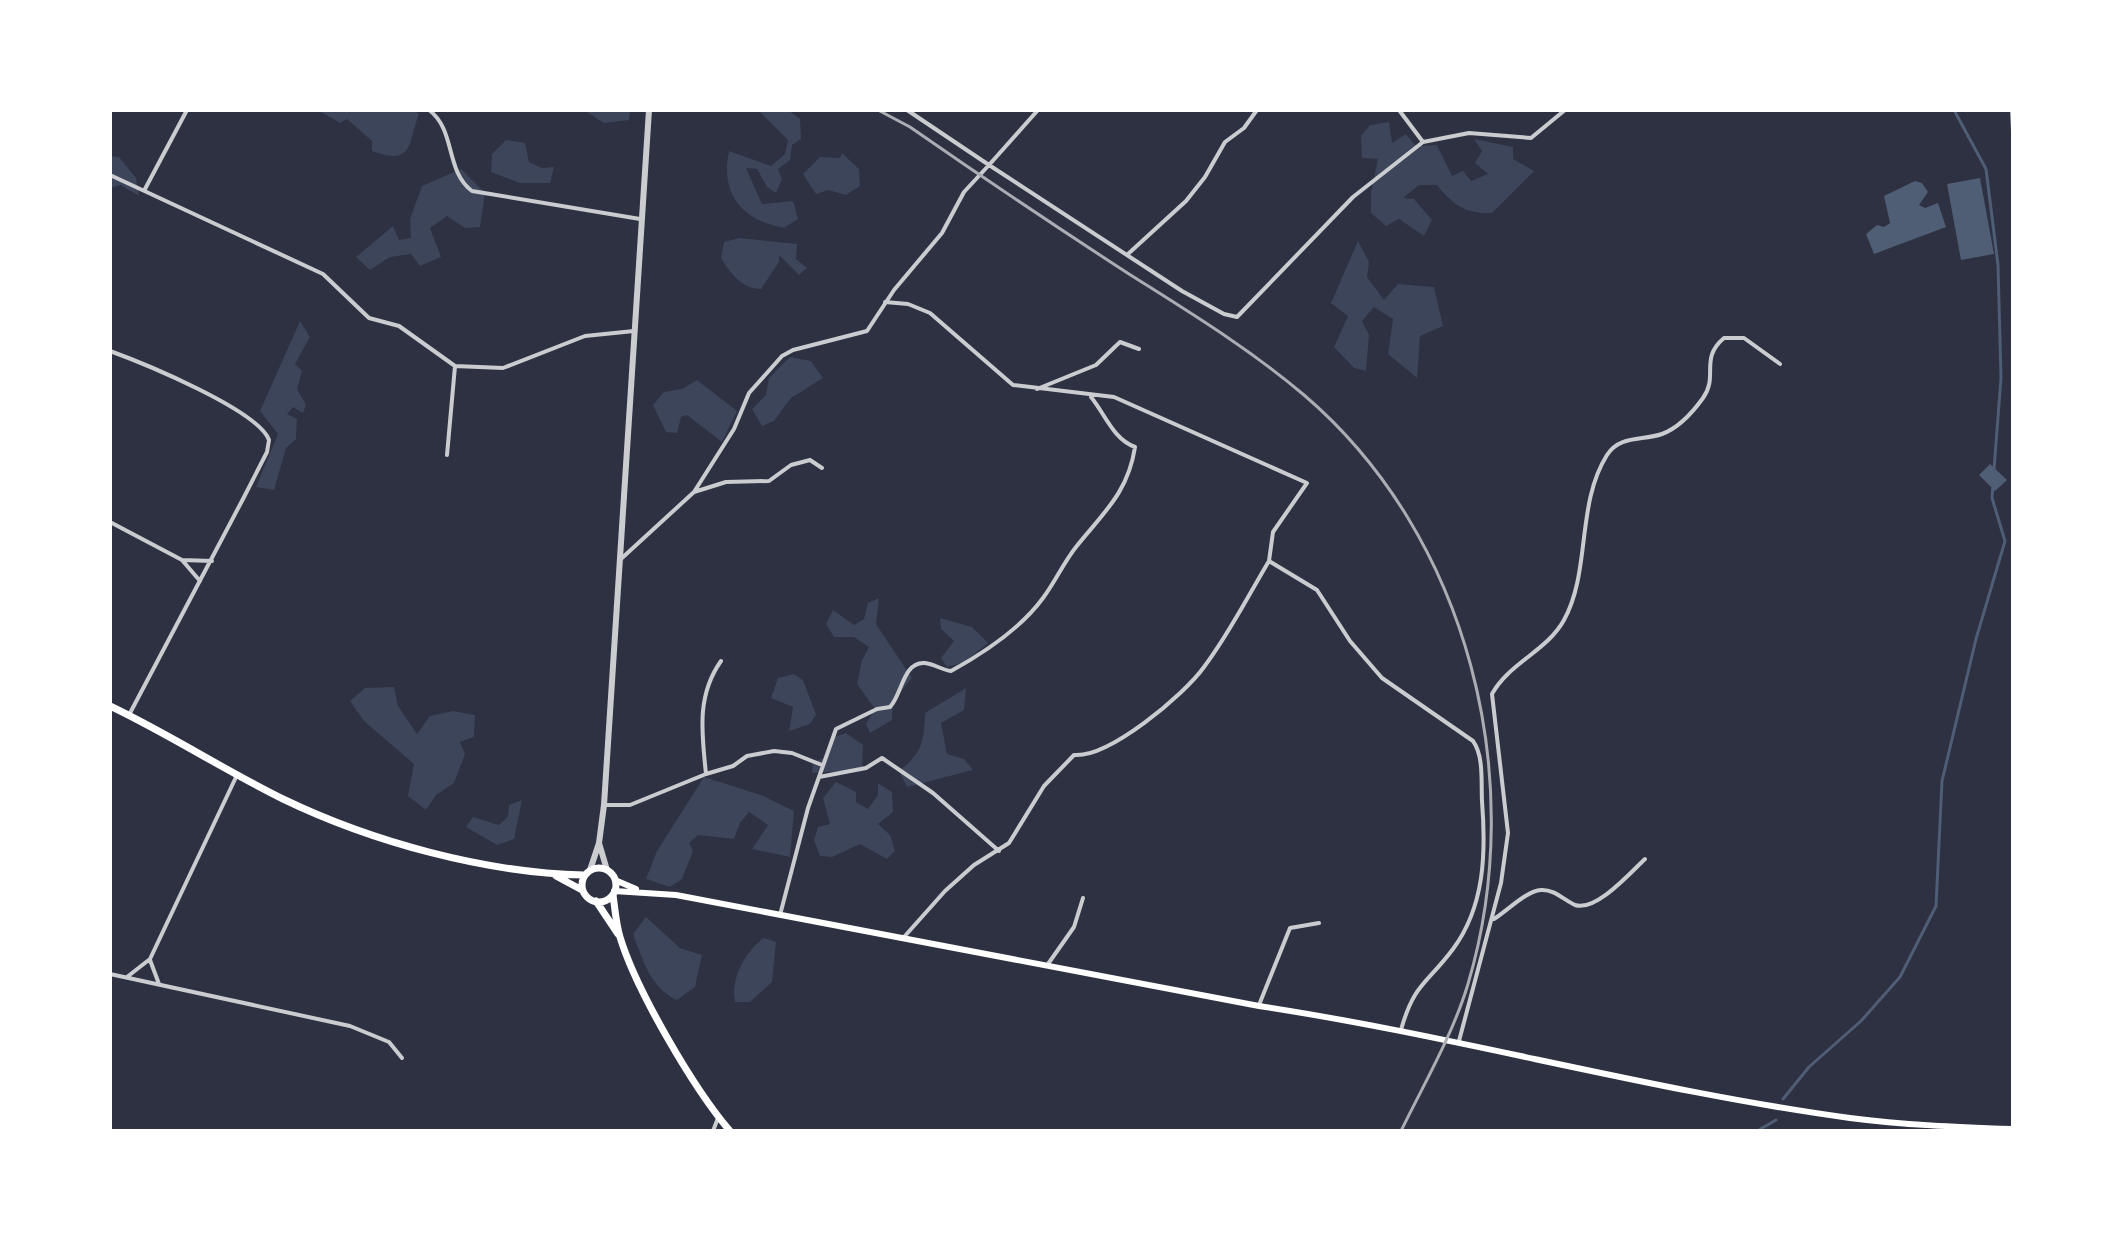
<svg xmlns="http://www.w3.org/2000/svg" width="2123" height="1241" font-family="Lato,sans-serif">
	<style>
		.green { fill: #3c4559 }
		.water { fill: #4f5d75 }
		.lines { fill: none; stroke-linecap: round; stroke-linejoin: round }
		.stream { stroke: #4f5d75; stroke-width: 3 }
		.minor { stroke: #caccd0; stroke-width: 4 }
		.tertiary { stroke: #caccd0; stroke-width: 6 }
		.secondary { stroke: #fff; stroke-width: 6 }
		.primary { stroke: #fff; stroke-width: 7 }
		.rail { stroke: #abadb3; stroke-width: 3 }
	</style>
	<rect width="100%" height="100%" fill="#2d3142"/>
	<!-- green -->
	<path class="green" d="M 318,110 L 413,110 L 419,114 C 408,141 415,167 372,151 L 372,141 L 347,119 L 340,123 Z
		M 584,110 L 630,110 L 629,120 L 604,123 Z
		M 758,110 L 788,110 L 800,119 L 801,139 L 792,145 L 790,160 L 778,169 L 782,179 L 776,193 L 767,187 L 757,169 L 746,168 L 762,204 L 793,201 L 798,219 L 784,228 C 741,220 720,193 729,151 L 771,166 L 785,154 L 788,140 Z
		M 1389,122 L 1392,143 L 1406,134 L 1416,146 L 1437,145 L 1452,176 L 1463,171 L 1471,181 L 1488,174 L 1475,163 L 1482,151 L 1474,139 L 1513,147 L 1513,159 L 1534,171 L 1492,213 C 1466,214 1453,205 1437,185 L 1419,185 L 1403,198 L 1414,199 L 1432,220 L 1424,236 L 1399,219 L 1386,226 L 1371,213 L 1371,193 L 1378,159 L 1362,158 L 1361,136 L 1370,125 Z
		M 506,140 L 525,143 L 529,162 L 542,168 L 554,167 L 550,183 L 520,183 L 491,172 L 492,154 Z
		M 842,153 L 859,169 L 860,186 L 846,195 L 828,190 L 816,194 L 803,174 L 820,157 L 840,158 Z
		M 110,156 L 119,157 L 136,178 L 139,196 L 121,185 L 110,188 Z
		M 461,169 L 485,193 L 480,227 L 465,228 L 447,216 L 430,228 L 441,257 L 420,266 L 411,254 L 390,257 L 370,270 L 356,257 L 393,226 L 399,240 L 411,238 L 410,219 L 422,186 Z
		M 739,238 L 797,244 L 796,259 L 807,268 L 799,275 L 779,255 L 779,262 L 761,289 C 742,289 730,273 721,258 L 724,242 Z
		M 1358,241 L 1369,262 L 1367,277 L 1384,300 L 1398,284 L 1434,287 L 1443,326 L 1420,336 L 1417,378 L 1388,354 L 1393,319 L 1374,307 L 1362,321 L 1369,335 L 1366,371 L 1354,368 L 1334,347 L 1348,316 L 1331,303 Z
		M 300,321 L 310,337 L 295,364 L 302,371 L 297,389 L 306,405 L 303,413 L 293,407 L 287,414 L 297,419 L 296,439 L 286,448 L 274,490 L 256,487 L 278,434 L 260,411 Z
		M 790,357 L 811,361 L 823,378 L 791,398 L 774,421 L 762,426 L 752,409 L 766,395 L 769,378 Z
		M 697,380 L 737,411 L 722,442 L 687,415 L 681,417 L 677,433 L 666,432 L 653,405 L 664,392 L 682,389 Z
		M 879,598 L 876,624 L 912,678 L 893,701 L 892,720 L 870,733 L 866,724 L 875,709 L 857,684 L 862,660 L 869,647 L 854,637 L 834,637 L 826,624 L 833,610 L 854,625 L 864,619 L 868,603 Z
		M 940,618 L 972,627 L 988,643 L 963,663 L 947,667 L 941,658 L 954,641 L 941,629 Z
		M 794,674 L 803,680 L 816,715 L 810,724 L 789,731 L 793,707 L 771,698 L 778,678 Z
		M 394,687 L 398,706 L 417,734 L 430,716 L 453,711 L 475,715 L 474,737 L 460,742 L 465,754 L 454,783 L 436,795 L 426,810 L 408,796 L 414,764 L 364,721 L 350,701 L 365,688 Z
		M 966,688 L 964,710 L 941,723 L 947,754 L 964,759 L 973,770 L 907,787 L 899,771 C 922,753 924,742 925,713 Z
		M 846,733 L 863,745 L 862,770 L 812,773 L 813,762 L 828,757 L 835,737 Z
		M 704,777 L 761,795 L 794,811 L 790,857 L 752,849 L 768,825 L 749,812 L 740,823 L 734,839 L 698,835 L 689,843 L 693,851 L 682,879 L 670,887 L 646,879 L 657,851 Z
		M 836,782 L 856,792 L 856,802 L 868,809 L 878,795 L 878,783 L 892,792 L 893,812 L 878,824 L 890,835 L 895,851 L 887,859 L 860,844 L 832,857 L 820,856 L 814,840 L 818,827 L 830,824 L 823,798 Z
		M 522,800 L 514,839 L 497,845 L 466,827 L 473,817 L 499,825 L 508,816 L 509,805 Z
		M 646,917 L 680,948 L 702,955 L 695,987 L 677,1000 C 650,988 643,960 633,934 Z
		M 764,938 L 776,942 L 772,982 L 750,1002 L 735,1002 C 730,979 746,950 764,938 Z"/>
	<!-- water -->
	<path class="water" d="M 1980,178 L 1994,254 L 1961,260 L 1947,184 Z
		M 1915,181 L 1922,183 L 1928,192 L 1919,205 L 1925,208 L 1938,203 L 1946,227 L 1874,254 L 1866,234 L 1877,225 L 1884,227 L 1890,223 L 1884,196 Z
		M 1990,464 L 2007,480 L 1995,491 L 1979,475 Z"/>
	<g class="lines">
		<!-- stream -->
		<path class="stream" d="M 1954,110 L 1986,169 L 1998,265 L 2001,378 L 1994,469
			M 1783,1099 L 1809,1067 L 1861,1021 L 1900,977 L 1936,906 L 1942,781 L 1976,639 L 2005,541 L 1992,498 L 1993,485
			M 1757,1131 L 1776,1120"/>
		<!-- minor -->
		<path class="minor" d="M 429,110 C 456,130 445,171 472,191 L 640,219
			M 907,110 L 989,165 L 1038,110
			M 2012,110 L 2013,131
			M 1423,142 L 1469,133 L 1531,138 L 1565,110
			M 110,175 L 323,274 L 369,318 L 399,326 L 455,366 L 503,368 L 585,336 L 634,331
			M 145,189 L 187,110
			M 1128,254 L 1186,201 L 1205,177 L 1225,142 L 1244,128 L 1257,110
			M 885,302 L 908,304 L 930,313 L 1013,385 L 1114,397 L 1307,483 L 1273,532 L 1269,561 L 1317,590 L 1350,641 L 1382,678 L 1473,741 C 1484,756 1481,783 1482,801 C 1486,852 1485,906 1453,949 C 1427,984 1414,983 1401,1030
			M 110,351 C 143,363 258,410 269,440 L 267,452 L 243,499 L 129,715
			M 1037,389 L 1096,365 L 1120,342 L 1139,349
			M 447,455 L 455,366
			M 694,492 L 734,429 L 749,393 L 782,356 L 793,350 L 867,331 L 894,290 L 942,233 L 964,192 L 989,165 L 1182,291 L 1224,314 L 1237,317 L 1353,197 L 1423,142 L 1399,110
			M 110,522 L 182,560 L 200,581
			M 622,558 L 694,492 L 726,482 L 769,481 L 791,465 L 810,460 L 822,468
			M 182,560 L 212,561
			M 706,774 L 733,766 L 747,756 L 774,751 L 792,753 L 822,765
			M 819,777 L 866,768 L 882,758 L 933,793 L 999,851
			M 604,805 L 630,805 L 706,774 C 702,734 696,696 721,661
			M 780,915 L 808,808 L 836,729 L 877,709 L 890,707 C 902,695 903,661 925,663 C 934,664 942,670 951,671 C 982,654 1021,628 1043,598 C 1055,582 1064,562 1076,547 C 1103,513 1128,493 1135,447 C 1113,439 1105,414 1091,397
			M 1494,919 C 1507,911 1526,891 1541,890 C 1554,889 1564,900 1575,905 C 1596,912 1631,872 1645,859
			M 904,937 L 945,891 L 974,865 L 1009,843 L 1044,786 L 1074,755 C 1109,758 1184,695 1204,667 C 1229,634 1248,596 1269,561
			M 150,960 L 159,984
			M 1048,964 L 1074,927 L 1083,898
			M 110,974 L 350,1026 L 389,1042 L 402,1058
			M 127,977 L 150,959 L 237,775
			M 1259,1005 L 1290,928 L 1319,923
			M 1459,1041 L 1501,883 L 1508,833 L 1492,694 C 1509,663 1547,651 1564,620 C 1591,571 1576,504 1607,455 C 1620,435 1642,441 1662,434 C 1678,428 1693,412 1703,398 C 1719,376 1699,359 1724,338 L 1744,338 L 1780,364
			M 713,1131 L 718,1118"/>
		<!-- tertiary -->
		<path class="tertiary" d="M 599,843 L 607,870
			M 590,870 L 599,843 L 604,805 L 649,110"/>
		<!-- secondary -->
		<path class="secondary" d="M 615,880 L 636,889
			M 614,891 L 676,895 L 1259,1006 C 1457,1036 1651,1091 1850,1118 C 1904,1125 1958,1127 2013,1129"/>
		<!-- primary -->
		<path class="primary" d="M 110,706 C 169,734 224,770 283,799 C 372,842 486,873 584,875
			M582 885a17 17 0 1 1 34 0a17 17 0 1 1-34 0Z
			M 556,876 L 582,890
			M 613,895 C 615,909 616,924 620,937 C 636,990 694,1089 730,1131
			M 596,901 L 618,934"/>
		<!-- rail -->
		<path class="rail" d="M 878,110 L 910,127 C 982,177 1055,226 1129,274 C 1189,312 1250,349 1304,395 C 1469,536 1529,779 1468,984 C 1453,1034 1424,1084 1401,1131"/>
	</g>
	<!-- border -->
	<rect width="2123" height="1241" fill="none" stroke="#ffffff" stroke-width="224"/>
</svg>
